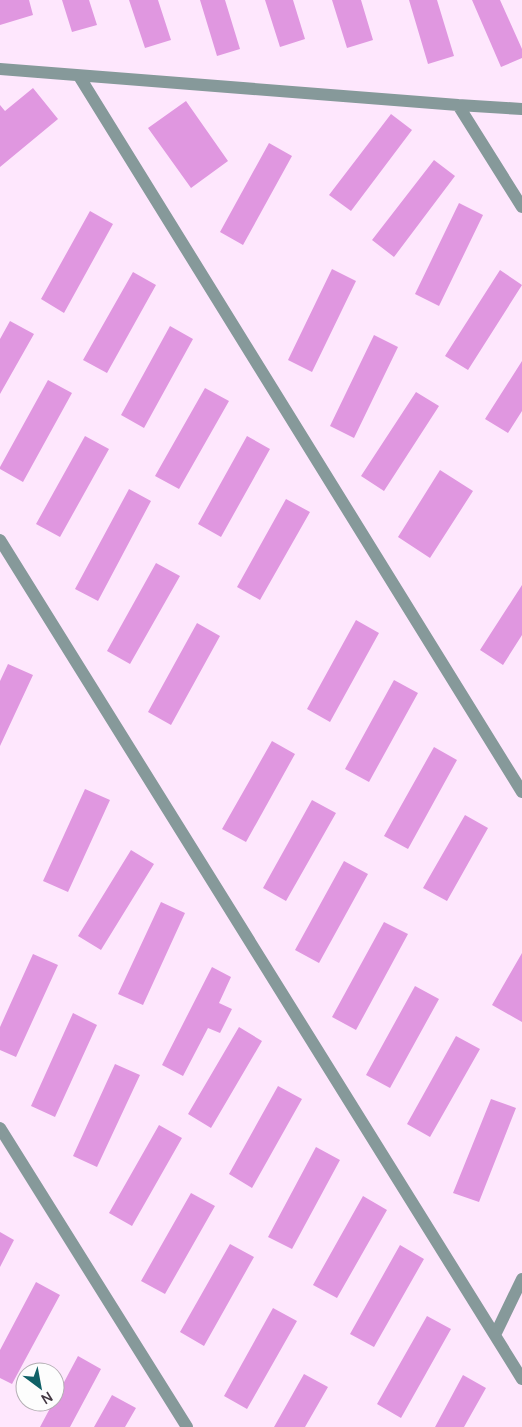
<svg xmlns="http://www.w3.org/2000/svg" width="522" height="1427" font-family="Manrope,sans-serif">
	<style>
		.building { fill: #e097e0 }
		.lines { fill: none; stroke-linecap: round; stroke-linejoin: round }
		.minor { stroke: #86999a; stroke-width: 12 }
	</style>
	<rect width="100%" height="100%" fill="#fee7fd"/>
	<!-- building -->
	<path class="building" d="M 0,0 L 29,0 L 33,15 L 0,25 Z
		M 62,0 L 89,0 L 97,25 L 72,32 Z
		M 129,0 L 158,0 L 171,40 L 145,48 Z
		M 200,0 L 225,0 L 240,49 L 217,56 Z
		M 265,0 L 293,0 L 305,39 L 280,47 Z
		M 332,0 L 361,0 L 373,40 L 347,48 Z
		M 409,0 L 437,0 L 454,56 L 428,64 Z
		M 472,0 L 500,0 L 522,49 L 522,58 L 501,67 Z
		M 33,88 L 58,119 L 0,167 L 0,105 L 5,111 Z
		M 186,101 L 228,161 L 191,188 L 148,128 Z
		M 391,114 L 412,130 L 351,211 L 329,195 Z
		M 269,143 L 292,156 L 243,245 L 220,232 Z
		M 434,160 L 455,176 L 394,257 L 372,240 Z
		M 459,203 L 483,215 L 439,306 L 415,294 Z
		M 90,211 L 113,224 L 64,313 L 41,299 Z
		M 332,269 L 356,281 L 312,372 L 288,360 Z
		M 500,270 L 522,285 L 468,370 L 445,356 Z
		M 133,272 L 156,285 L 107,373 L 83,360 Z
		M 10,321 L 34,334 L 0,394 L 0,339 Z
		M 170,326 L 193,339 L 144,428 L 121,415 Z
		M 374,335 L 398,347 L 354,438 L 330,426 Z
		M 522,361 L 522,411 L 508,433 L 485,419 Z
		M 48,380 L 72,393 L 23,482 L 0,469 L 0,467 Z
		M 205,388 L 229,401 L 179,489 L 155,476 Z
		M 416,392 L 439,406 L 384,491 L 361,476 Z
		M 85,436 L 109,449 L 60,537 L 36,524 Z
		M 247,436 L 270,449 L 221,537 L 198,524 Z
		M 440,470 L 473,491 L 430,558 L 398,537 Z
		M 129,489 L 151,501 L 98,601 L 75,589 Z
		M 286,499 L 310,512 L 260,600 L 237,587 Z
		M 156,563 L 180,576 L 130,664 L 107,651 Z
		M 522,585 L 522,635 L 503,665 L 480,650 Z
		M 356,620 L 379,633 L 330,722 L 307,709 Z
		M 197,623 L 220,636 L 171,725 L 148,712 Z
		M 8,664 L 33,675 L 0,746 L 0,681 Z
		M 394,680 L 418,693 L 369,782 L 345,769 Z
		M 272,741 L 295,754 L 246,842 L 222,829 Z
		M 434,747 L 457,760 L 408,849 L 384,836 Z
		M 85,789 L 110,800 L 68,892 L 43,881 Z
		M 312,800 L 336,813 L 286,901 L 263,888 Z
		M 465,815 L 488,828 L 447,901 L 423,888 Z
		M 131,850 L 154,864 L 101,950 L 78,936 Z
		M 344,861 L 368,874 L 319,963 L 295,950 Z
		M 161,902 L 185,913 L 143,1005 L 118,994 Z
		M 384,922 L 408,934 L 356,1030 L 332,1017 Z
		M 522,953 L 522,1022 L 492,1005 Z
		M 33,954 L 58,965 L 16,1057 L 0,1050 L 0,1027 Z
		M 212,967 L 231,977 L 219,1003 L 232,1009 L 220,1033 L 208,1028 L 183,1076 L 162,1065 Z
		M 415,986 L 439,999 L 390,1088 L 366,1075 Z
		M 73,1013 L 97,1025 L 55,1117 L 31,1106 Z
		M 239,1027 L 262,1041 L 211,1128 L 188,1114 Z
		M 456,1036 L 480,1049 L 430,1137 L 407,1124 Z
		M 115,1064 L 140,1075 L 97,1167 L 73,1156 Z
		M 278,1086 L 302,1099 L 252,1188 L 229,1174 Z
		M 491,1099 L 516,1108 L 479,1202 L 453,1193 Z
		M 159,1125 L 182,1138 L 132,1226 L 109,1213 Z
		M 316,1147 L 340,1160 L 292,1249 L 268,1237 Z
		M 191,1193 L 215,1206 L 165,1294 L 141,1281 Z
		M 363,1196 L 387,1210 L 337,1298 L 313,1285 Z
		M 0,1232 L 14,1240 L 0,1267 Z
		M 230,1244 L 254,1257 L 204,1346 L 180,1332 Z
		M 400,1245 L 424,1259 L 374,1347 L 350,1334 Z
		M 36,1282 L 60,1295 L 12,1384 L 0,1378 L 0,1350 Z
		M 273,1308 L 297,1321 L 247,1409 L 224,1396 Z
		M 427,1316 L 451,1329 L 401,1418 L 377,1404 Z
		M 78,1356 L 101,1369 L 70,1427 L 40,1427 Z
		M 304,1374 L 328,1387 L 305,1427 L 274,1427 Z
		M 463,1375 L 486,1388 L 464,1427 L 435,1427 Z
		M 112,1395 L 136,1408 L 125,1427 L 94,1427 Z"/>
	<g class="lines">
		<!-- minor -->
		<path class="minor" d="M 0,69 L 458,105 L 522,207
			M 79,76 L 522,792
			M 458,105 L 522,109
			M 0,540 L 522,1379
			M 0,1128 L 187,1427
			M 495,1335 L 522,1279"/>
	</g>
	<!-- north arrow -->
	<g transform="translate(40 1387) rotate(148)"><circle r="24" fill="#fdfdfd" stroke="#b3aeb3"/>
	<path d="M0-4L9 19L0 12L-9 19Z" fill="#106167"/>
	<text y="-8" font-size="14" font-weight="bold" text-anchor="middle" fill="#433843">N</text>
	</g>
</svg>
